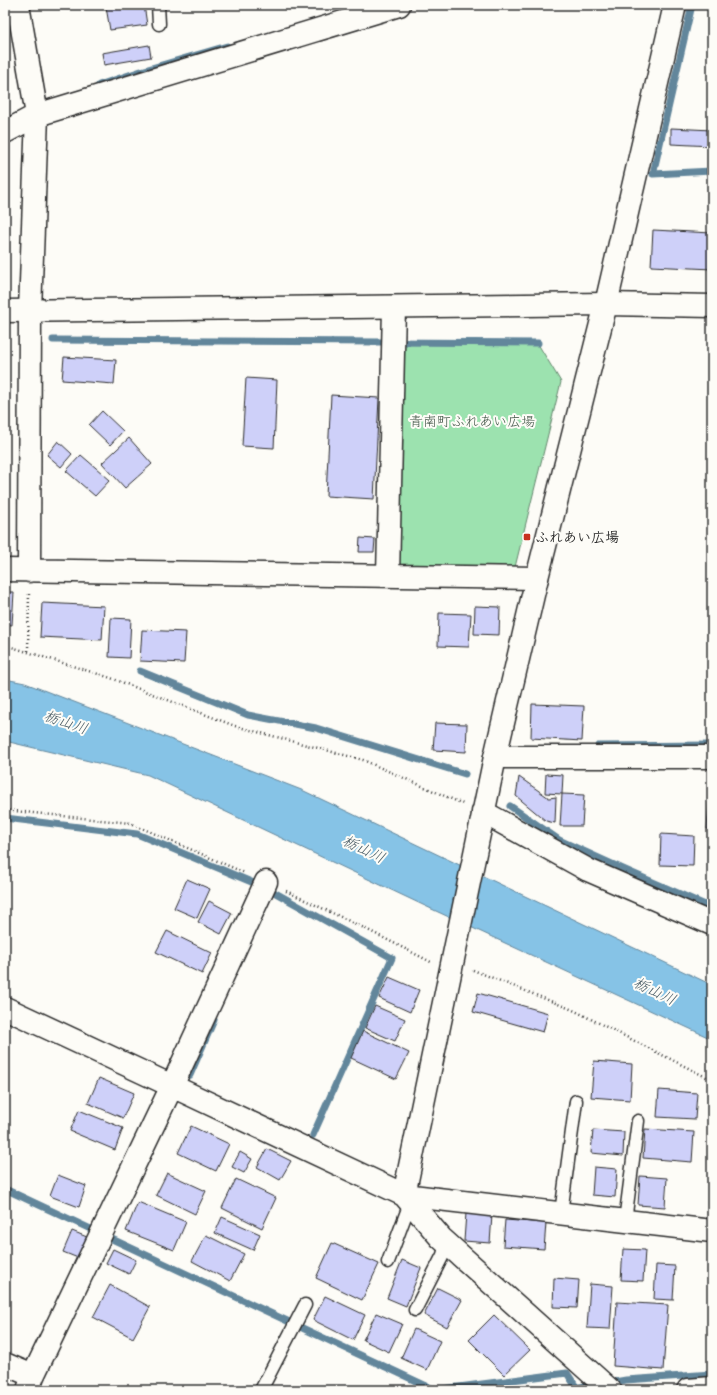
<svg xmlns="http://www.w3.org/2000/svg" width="717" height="1395" font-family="Itim,'Klee One',sans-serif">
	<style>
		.green { fill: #9ce2af; stroke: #64866d }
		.water { fill: #86c3e6; stroke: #62869b }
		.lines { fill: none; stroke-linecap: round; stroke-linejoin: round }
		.stream { stroke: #62869b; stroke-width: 7 }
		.building { fill: #ced0f9; stroke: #2b2b2b }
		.lane-casing { stroke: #2b2b2b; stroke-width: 15 }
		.street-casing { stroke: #2b2b2b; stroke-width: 25 }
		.secondary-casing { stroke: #2b2b2b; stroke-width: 25 }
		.path { stroke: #2b2b2b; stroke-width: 2.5; stroke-dasharray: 1 3; stroke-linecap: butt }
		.lane { stroke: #fdfcf7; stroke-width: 12 }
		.street { stroke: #fdfcf7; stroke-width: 22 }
		.secondary { stroke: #fdfcf7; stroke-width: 22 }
		.poi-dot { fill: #c8321e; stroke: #fdfcf7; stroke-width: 1.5 }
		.labels { text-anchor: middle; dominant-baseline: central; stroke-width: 4; stroke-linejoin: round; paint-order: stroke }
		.park-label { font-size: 14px; fill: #47594c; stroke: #fdfcf7 }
		.poi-label { font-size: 14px; font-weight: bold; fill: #2b2b2b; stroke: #fdfcf7; text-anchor: start }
		.water-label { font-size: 15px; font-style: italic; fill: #465963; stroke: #fdfcf7 }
	</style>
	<rect width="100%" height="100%" fill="#fdfcf7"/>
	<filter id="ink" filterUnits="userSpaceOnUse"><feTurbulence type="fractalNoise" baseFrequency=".025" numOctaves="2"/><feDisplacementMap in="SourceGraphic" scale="8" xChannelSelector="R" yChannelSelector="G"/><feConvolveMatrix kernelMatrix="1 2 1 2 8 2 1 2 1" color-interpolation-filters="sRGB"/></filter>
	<g filter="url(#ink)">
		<!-- green -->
		<path class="green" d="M 398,342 L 538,344 L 561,382 L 515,567 L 391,566 Z"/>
		<!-- water -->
		<path class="water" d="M 5,679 L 25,683 L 304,791 L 712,985 L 712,1039 L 423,905 L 148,775 L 5,741 Z"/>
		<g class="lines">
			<!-- stream -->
			<path class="stream" d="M 692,5 L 653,174 L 712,171
				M 99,85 L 141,71 L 227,46
				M 53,340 L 538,343
				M 140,671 L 248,715 L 316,728 L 465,774
				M 598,746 L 712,745
				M 510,806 L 559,840 L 623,869 L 712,908
				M 5,818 L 137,834 L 261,886
				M 272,891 L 392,958 L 313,1135
				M 190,1075 L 214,1020
				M 5,1189 L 435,1390 L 567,1373 L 578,1390
				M 609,1383 L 626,1380 L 712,1374
				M 563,1390 L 598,1384"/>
		</g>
		<!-- building -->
		<path class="building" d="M 118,5 L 144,5 L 147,25 L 110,30 L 106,7 Z
			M 149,45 L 151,57 L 104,65 L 102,53 Z
			M 671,128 L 712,130 L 712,146 L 671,144 Z
			M 653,230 L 712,233 L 712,269 L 651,266 Z
			M 64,357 L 116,360 L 114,384 L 62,380 Z
			M 246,378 L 277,380 L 274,448 L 242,446 Z
			M 331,395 L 379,398 L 374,499 L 326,496 Z
			M 102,411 L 123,431 L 110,445 L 89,425 Z
			M 129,438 L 152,464 L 125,488 L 102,463 Z
			M 58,441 L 72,454 L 61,467 L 47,455 Z
			M 81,455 L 110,480 L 95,496 L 66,471 Z
			M 360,538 L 375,539 L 374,552 L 359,552 Z
			M 5,592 L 14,592 L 12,625 L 5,624 Z
			M 42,603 L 104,606 L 102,640 L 40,637 Z
			M 475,606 L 500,607 L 499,635 L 474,634 Z
			M 439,613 L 471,614 L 469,647 L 438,646 Z
			M 111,618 L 131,619 L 129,658 L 109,657 Z
			M 142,630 L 186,632 L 184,663 L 140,661 Z
			M 532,704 L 584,706 L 582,741 L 531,738 Z
			M 435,723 L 467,724 L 466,752 L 433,750 Z
			M 546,774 L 563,775 L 562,794 L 545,793 Z
			M 519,777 L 549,798 L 556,797 L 555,823 L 546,821 L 516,796 Z
			M 562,794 L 584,795 L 582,826 L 560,826 Z
			M 709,802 L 712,802 L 712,829 L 707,829 Z
			M 661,834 L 694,836 L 693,866 L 660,865 Z
			M 187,879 L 210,889 L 197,918 L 174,908 Z
			M 209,901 L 232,913 L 221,934 L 198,922 Z
			M 167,931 L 212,953 L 202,974 L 156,952 Z
			M 389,977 L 419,990 L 410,1012 L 379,998 Z
			M 478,993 L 548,1013 L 543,1032 L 473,1012 Z
			M 375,1006 L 405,1019 L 395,1041 L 365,1028 Z
			M 363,1031 L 409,1053 L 396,1079 L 351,1058 Z
			M 594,1061 L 632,1064 L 630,1100 L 591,1097 Z
			M 99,1078 L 134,1093 L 123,1118 L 88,1103 Z
			M 659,1090 L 697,1093 L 695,1119 L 657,1117 Z
			M 79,1110 L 123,1128 L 115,1150 L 70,1131 Z
			M 191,1126 L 229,1144 L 216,1171 L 178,1153 Z
			M 645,1129 L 694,1132 L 692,1162 L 643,1158 Z
			M 593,1130 L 624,1132 L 623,1156 L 591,1153 Z
			M 267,1149 L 291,1161 L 280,1180 L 257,1167 Z
			M 240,1152 L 252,1159 L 244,1173 L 232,1167 Z
			M 594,1167 L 617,1169 L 615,1197 L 592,1195 Z
			M 167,1173 L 206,1191 L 195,1214 L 156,1195 Z
			M 58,1175 L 86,1186 L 79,1207 L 50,1196 Z
			M 640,1176 L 667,1178 L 665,1207 L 638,1205 Z
			M 236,1179 L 276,1198 L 262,1228 L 222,1208 Z
			M 138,1202 L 186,1222 L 174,1250 L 126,1231 Z
			M 466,1213 L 492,1215 L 490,1243 L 464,1241 Z
			M 222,1217 L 260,1234 L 253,1250 L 215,1233 Z
			M 505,1220 L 546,1223 L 544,1249 L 503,1246 Z
			M 72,1231 L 87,1237 L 78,1258 L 63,1252 Z
			M 206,1235 L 244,1254 L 230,1281 L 192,1261 Z
			M 332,1243 L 379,1264 L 362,1300 L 316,1278 Z
			M 113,1249 L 136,1260 L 129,1274 L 106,1263 Z
			M 623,1249 L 645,1250 L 643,1281 L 621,1280 Z
			M 402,1260 L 421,1268 L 406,1306 L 387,1298 Z
			M 656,1265 L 675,1266 L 673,1300 L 654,1299 Z
			M 554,1278 L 579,1280 L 577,1308 L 553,1307 Z
			M 590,1284 L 613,1286 L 610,1329 L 587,1328 Z
			M 110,1285 L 150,1307 L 133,1338 L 93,1317 Z
			M 438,1288 L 462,1300 L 447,1327 L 424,1315 Z
			M 325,1296 L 365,1315 L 353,1340 L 313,1320 Z
			M 617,1302 L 668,1305 L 663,1370 L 613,1366 Z
			M 376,1313 L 402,1324 L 389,1352 L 363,1340 Z
			M 494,1315 L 530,1350 L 504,1375 L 469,1340 Z
			M 414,1329 L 440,1341 L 427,1370 L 401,1358 Z"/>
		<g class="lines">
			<defs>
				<path id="lane" d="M 158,5 L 159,24
					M 561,1213 L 576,1101
					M 625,1221 L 638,1121
					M 388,1262 L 410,1203
					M 415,1310 L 443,1255 L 446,1243
					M 261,1390 L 305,1305"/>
				<path id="street" d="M 18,5 L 37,115 L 30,311 L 29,571
					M 5,132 L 37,115 L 399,5
					M 606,304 L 675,5
					M 5,570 L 537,578
					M 388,576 L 394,307
					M 495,757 L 712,757
					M 483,812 L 588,870 L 712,924
					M 5,1008 L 172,1086
					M 404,1195 L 712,1231
					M 5,1364 L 33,1376
					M 28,1390 L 33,1376 L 172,1086 L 266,882
					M 688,1390 L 712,1388"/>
				<path id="secondary" d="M 5,311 L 606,304 L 712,306
					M 172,1086 L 404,1195 L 441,1238 L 610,1390
					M 404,1195 L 495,757 L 537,578 L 606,304"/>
			</defs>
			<!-- lane casing -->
			<use href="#lane" class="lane-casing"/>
			<!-- street casing -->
			<use href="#street" class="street-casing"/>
			<!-- secondary casing -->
			<use href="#secondary" class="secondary-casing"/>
			<!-- path -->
			<path class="path" d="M 5,645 L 111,678 L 235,726 L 363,760 L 463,804
				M 28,651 L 29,592
				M 5,810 L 130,823 L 245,873
				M 286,891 L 364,928 L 431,962
				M 473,970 L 573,1010 L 712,1080"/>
			<!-- lane -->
			<use href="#lane" class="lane"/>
			<!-- street -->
			<use href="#street" class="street"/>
			<!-- secondary -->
			<use href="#secondary" class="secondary"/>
		</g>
	</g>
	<!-- markers -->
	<rect class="poi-dot" x="523" y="533" width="8" height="8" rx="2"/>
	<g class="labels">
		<!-- park labels -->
		<g class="park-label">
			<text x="472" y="421">青南町ふれあい広場</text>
		</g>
		<!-- poi labels -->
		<g class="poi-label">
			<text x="535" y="537">ふれあい広場</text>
		</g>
		<!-- water labels -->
		<g class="water-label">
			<text transform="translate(66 722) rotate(19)">栃山川</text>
			<text transform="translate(364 849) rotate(26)">栃山川</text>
			<text transform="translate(655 991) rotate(26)">栃山川</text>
		</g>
	</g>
	<!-- margin -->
	<rect width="717" height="1395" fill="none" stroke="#fdfcf7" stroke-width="20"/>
	<rect x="10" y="10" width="697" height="1375" fill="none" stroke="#2b2b2b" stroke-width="1.5" filter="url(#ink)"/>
</svg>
